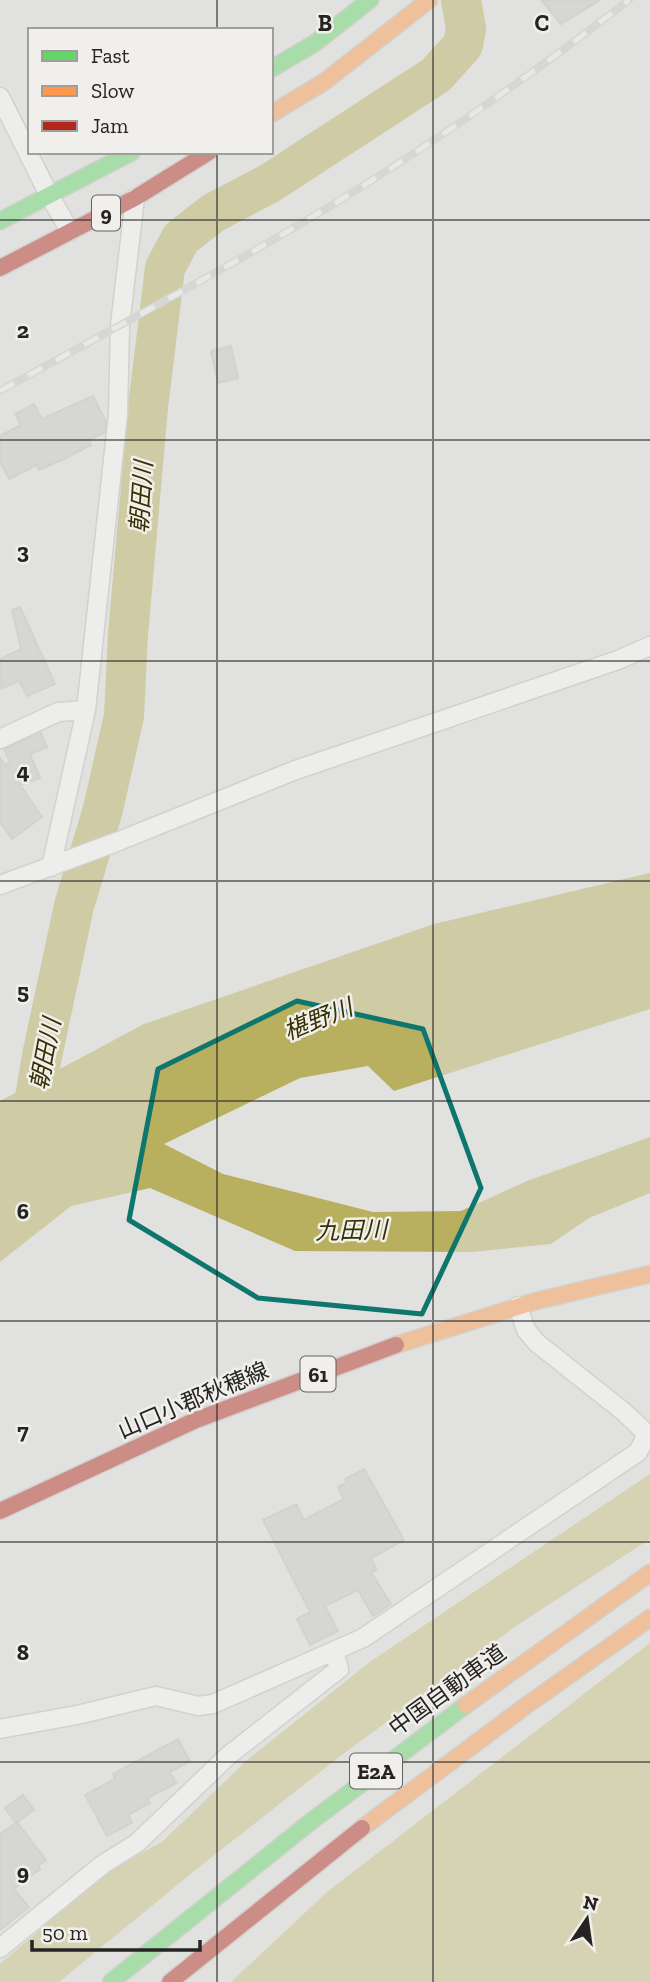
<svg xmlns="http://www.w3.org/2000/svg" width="650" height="1982" font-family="'Zilla Slab','Noto Sans JP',serif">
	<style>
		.forest { fill: #c8c184 }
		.water { fill: #b8af5f }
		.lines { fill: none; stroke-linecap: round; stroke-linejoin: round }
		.river { stroke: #b8af5f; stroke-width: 40 }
		.building { fill: #c7c7c5; stroke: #bebebc; stroke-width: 2 }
		.street-casing { stroke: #bdbdbb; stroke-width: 21 }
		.fast-casing { stroke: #bdbdbb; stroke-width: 19 }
		.slow-casing { stroke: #bdbdbb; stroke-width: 19 }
		.jam-casing { stroke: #bdbdbb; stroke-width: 19 }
		.street { stroke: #fafafa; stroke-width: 18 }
		.fast { stroke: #63d668; stroke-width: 16 }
		.slow { stroke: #ff974d; stroke-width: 16 }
		.jam { stroke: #b3261e; stroke-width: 16 }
		.rail-casing { stroke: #c8c8c8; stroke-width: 8 }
		.rail { stroke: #f0efeb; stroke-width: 5; stroke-dasharray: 16; stroke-linecap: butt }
		.marked { fill: none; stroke: #0f766e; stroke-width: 5; stroke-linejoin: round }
		.grid { fill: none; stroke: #252423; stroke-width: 2; stroke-opacity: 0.55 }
		.labels { text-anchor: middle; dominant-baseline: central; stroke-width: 5; stroke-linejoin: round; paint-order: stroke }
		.shield { fill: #f0efeb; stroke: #62615f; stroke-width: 2 }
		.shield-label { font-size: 21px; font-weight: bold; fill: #252423 }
		.street-label { font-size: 23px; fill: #252423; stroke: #f0efeb }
		.water-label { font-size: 24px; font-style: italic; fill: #363102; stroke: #f0efeb }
		.grid-label { font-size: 23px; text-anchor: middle; font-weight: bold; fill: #252423; stroke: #f0efeb; stroke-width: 5; stroke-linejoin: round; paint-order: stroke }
	</style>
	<rect width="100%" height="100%" fill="#e1e1df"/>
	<!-- forest -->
	<path class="forest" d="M 650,1474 L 650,1539 L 516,1626 L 338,1758 L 198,1868 L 59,1982 L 0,1982 L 0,1964 L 111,1869 L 162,1842 L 247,1760 L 371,1661 Z
		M 650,1643 L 650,1982 L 231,1982 L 327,1892 Z"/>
	<!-- water -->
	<path class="water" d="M 650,873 L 650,1009 L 394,1091 L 368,1066 L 300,1078 L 164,1144 L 223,1174 L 373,1212 L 461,1211 L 527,1181 L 650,1137 L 650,1193 L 589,1218 L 551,1244 L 472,1252 L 295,1251 L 150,1188 L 71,1206 L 0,1262 L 0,1101 L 144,1024 L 434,924 Z"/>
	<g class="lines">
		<!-- river -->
		<path class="river" d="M 29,1132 L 42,1056 L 74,906 L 103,809 L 124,716 L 128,635 L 148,407 L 165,268 L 181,238 L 213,213 L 270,183 L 436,75 L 463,45 L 466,29 L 461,0"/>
	</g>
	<!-- building -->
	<path class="building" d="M 541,0 L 600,0 L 561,24 Z
		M 231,346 L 238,378 L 218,383 L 211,351 Z
		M 93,396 L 106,422 L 105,432 L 89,440 L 91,445 L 64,459 L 39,470 L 37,465 L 9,479 L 0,462 L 0,436 L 21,425 L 15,414 L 34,404 L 42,419 Z
		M 20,607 L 55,684 L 27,696 L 19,681 L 0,689 L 0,659 L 21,649 L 12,610 Z
		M 41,733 L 47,747 L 30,754 L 40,778 L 20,785 L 42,817 L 12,839 L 0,822 L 0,758 L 5,765 L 10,762 L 4,749 Z
		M 364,1469 L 404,1540 L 371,1558 L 377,1570 L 371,1572 L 391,1604 L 373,1616 L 358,1590 L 325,1606 L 338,1631 L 310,1645 L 297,1619 L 310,1612 L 263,1520 L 296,1504 L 304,1520 L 344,1499 L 338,1487 L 347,1482 L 345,1479 Z
		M 178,1739 L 190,1761 L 170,1772 L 176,1783 L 148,1798 L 150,1803 L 128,1815 L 132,1823 L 107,1836 L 85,1795 L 115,1779 L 113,1774 Z
		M 23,1795 L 34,1810 L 16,1823 L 5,1808 Z
		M 17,1822 L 46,1860 L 38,1866 L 40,1869 L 14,1889 L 29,1907 L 0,1930 L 0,1834 Z"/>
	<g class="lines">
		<defs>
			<path id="street" d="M 0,97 L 49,195 L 70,231
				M 0,739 L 58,712 L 86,710
				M 51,867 L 86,710 L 118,414 L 120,325 L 135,198
				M 0,885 L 119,841 L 293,771 L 618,660 L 650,646
				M 0,1729 L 77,1715 L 156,1696 L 198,1706 L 213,1704 L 363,1638 L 638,1452 L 645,1438 L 645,1432 L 624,1412 L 537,1343 L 526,1330 L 518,1306
				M 0,1948 L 102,1865 L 137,1843 L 229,1755 L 339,1669 L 334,1651"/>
			<path id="fast" d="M 271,69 L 315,43 L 370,0
				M 0,221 L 132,152
				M 111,1982 L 309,1823 L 466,1705"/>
			<path id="slow" d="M 271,114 L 324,82 L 429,0
				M 396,1345 L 536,1301 L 650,1274
				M 466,1705 L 650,1573
				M 362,1828 L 527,1705 L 650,1618"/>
			<path id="jam" d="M 0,268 L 135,198 L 209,152
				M 0,1511 L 196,1420 L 396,1345
				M 170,1982 L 362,1828"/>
		</defs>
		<!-- street casing -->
		<use href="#street" class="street-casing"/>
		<!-- fast casing -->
		<use href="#fast" class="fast-casing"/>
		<!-- slow casing -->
		<use href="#slow" class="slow-casing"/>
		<!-- jam casing -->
		<use href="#jam" class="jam-casing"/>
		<!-- street -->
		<use href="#street" class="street"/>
		<!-- fast -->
		<use href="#fast" class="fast"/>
		<!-- slow -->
		<use href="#slow" class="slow"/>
		<!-- jam -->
		<use href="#jam" class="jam"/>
		<defs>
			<path id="rail" d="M 0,391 C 114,328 230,267 342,199 C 441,138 537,71 629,0"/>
		</defs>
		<!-- rail casing -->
		<use href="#rail" class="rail-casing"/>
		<!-- rail -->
		<use href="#rail" class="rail"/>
	</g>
	<!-- marked area -->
	<path d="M0 0H650V1982H0ZM 297,1001 L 423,1029 L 481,1188 L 422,1314 L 258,1298 L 129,1220 L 158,1069 Z" fill="#e1e1df" fill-opacity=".55" fill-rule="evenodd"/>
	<path class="marked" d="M 297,1001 L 423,1029 L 481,1188 L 422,1314 L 258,1298 L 129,1220 L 158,1069 Z"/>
	<!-- grid -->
	<path class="grid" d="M 217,0 L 217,30M 433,0 L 433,1982M 217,152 L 217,1982M 0,220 L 650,220M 0,440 L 650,440M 0,661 L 650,661M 0,881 L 650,881M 0,1101 L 650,1101M 0,1321 L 650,1321M 0,1542 L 650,1542M 0,1762 L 650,1762"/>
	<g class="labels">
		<!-- shield labels -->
		<g class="shield">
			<rect x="92" y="195.5" width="28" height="35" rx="5"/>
			<rect x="300.5" y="1356.5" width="35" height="35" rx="5"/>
			<rect x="350" y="1753.5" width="52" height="35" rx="5"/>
		</g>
		<g class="shield-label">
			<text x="106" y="213">9</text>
			<text x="318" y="1374">61</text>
			<text x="376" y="1771">E2A</text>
		</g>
		<!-- street labels -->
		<g class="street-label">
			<text transform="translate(193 1400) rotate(-23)">山口小郡秋穂線</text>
			<text transform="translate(447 1690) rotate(-36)">中国自動車道</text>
		</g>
		<!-- water labels -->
		<g class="water-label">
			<text transform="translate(141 497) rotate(-86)">朝田川</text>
			<text transform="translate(318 1019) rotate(-22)">椹野川</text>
			<text transform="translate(45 1054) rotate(-79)">朝田川</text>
			<text transform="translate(351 1230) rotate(-1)">九田川</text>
		</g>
	</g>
	<g class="grid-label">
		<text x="325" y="31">B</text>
		<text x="542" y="31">C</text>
		<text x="23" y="338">2</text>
		<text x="23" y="559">3</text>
		<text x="23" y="779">4</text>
		<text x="23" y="999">5</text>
		<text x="23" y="1219">6</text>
		<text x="23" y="1439">7</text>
		<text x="23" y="1660">8</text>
		<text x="23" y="1880">9</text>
	</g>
	<!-- legend -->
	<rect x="28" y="28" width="245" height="126" fill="#f0efeb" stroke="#9f9e9b" stroke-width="2"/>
	<rect x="42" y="51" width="35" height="10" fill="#63d668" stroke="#9f9e9b" stroke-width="2"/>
	<text x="91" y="63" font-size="21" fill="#252423">Fast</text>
	<rect x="42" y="86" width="35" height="10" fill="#ff974d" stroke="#9f9e9b" stroke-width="2"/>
	<text x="91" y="98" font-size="21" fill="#252423">Slow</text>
	<rect x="42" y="121" width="35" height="10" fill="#b3261e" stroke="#9f9e9b" stroke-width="2"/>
	<text x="91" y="133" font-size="21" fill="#252423">Jam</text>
	<!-- north arrow -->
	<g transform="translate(587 1919) rotate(13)" stroke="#f0efeb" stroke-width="5" paint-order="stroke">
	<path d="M0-5L12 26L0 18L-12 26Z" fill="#252423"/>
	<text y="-10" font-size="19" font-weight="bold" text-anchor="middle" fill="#252423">N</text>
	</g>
	<!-- scale -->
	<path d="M32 1940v10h168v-10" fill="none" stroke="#252423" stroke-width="3.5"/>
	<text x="42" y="1940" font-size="21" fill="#252423" stroke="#f0efeb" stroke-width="5" paint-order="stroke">50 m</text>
</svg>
